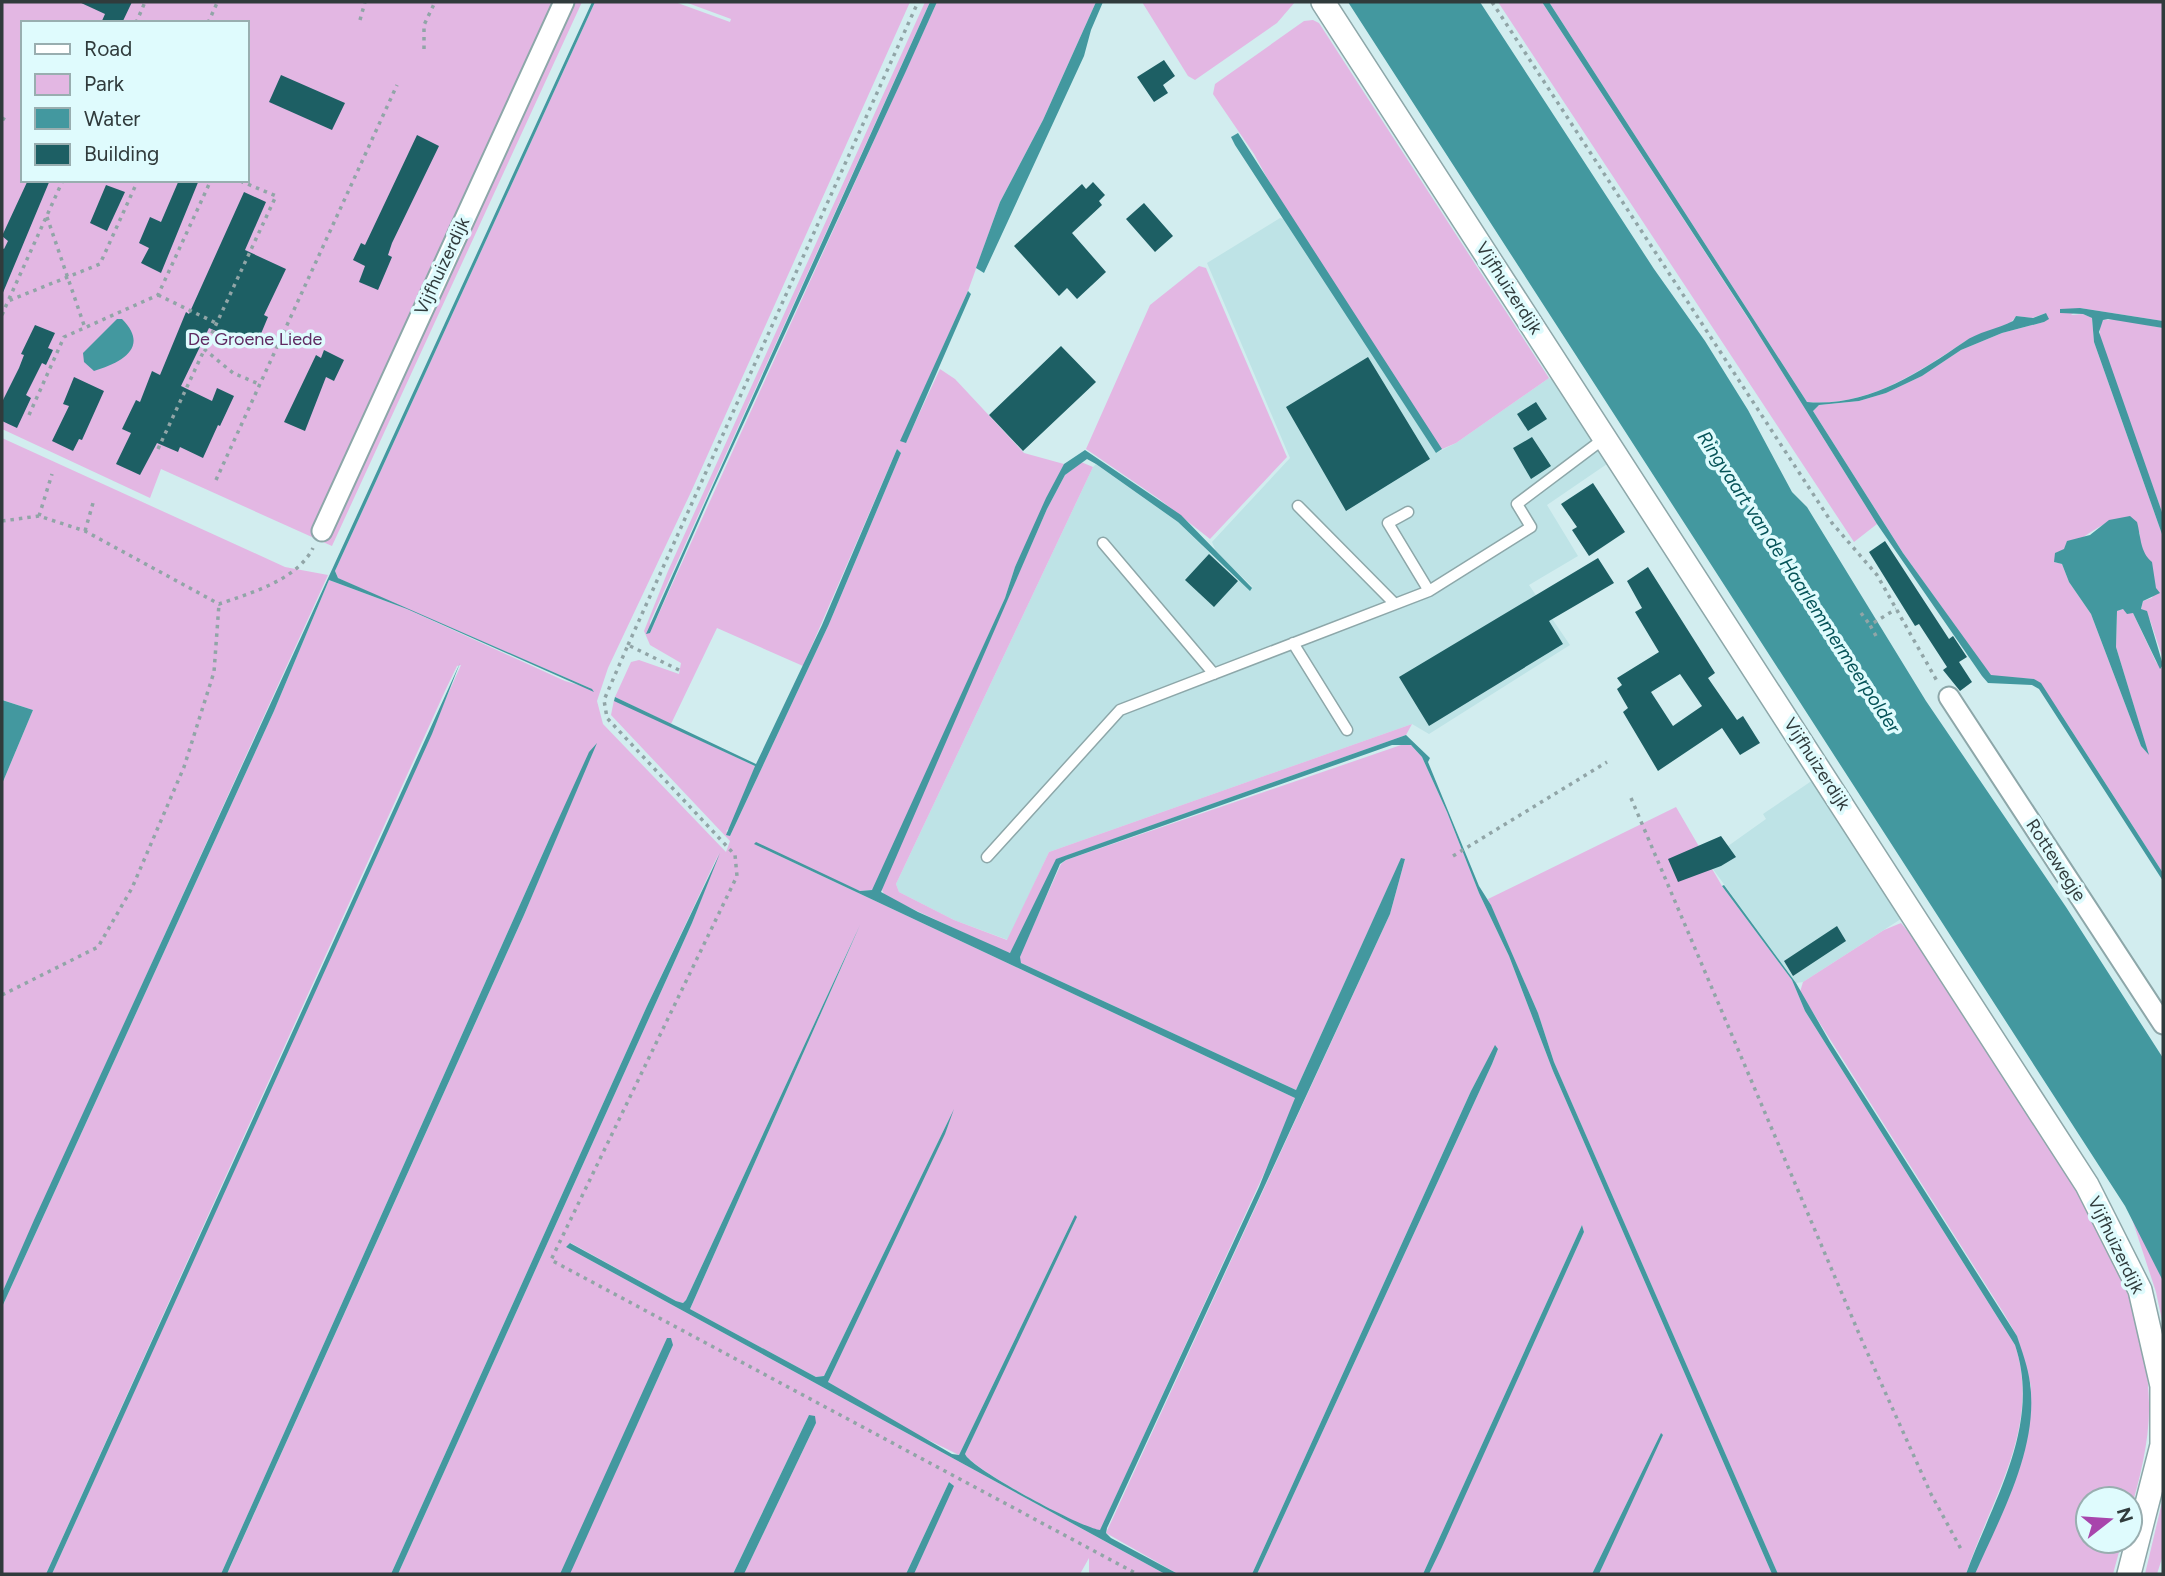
<svg xmlns="http://www.w3.org/2000/svg" width="2165" height="1576" font-family="Figtree,sans-serif">
	<style>
		.built { fill: #bee3e6 }
		.green { fill: #e3b7e3; fill-rule: evenodd }
		.water { fill: #43989f }
		.building { fill: #1d5f64; fill-rule: evenodd }
		.lines { fill: none; stroke-linecap: round; stroke-linejoin: round }
		.service-casing { stroke: #8da7a9; stroke-width: 13 }
		.minor-casing { stroke: #8da7a9; stroke-width: 23 }
		.tertiary-casing { stroke: #8da7a9; stroke-width: 26 }
		.path { stroke: #91a5a7; stroke-width: 3.5; stroke-dasharray: 3.5 5; stroke-linecap: butt }
		.service { stroke: #fff; stroke-width: 10 }
		.minor { stroke: #fff; stroke-width: 19 }
		.tertiary { stroke: #fff; stroke-width: 23 }
		.labels { text-anchor: middle; dominant-baseline: central; stroke-width: 7; stroke-linejoin: round; paint-order: stroke }
		.street-label { font-size: 18px; fill: #303b3c; stroke: #dffbfd }
		.park-label { font-size: 18px; fill: #602a62; stroke: #dffbfd }
		.water-label { font-size: 19px; font-style: italic; fill: #055358; stroke: #dffbfd }
	</style>
	<rect width="100%" height="100%" fill="#d2edef"/>
	<!-- built -->
	<path class="built" d="M 1280,218 L 1284,219 L 1295,234 L 1436,453 L 1456,443 L 1549,378 L 1552,380 L 1607,464 L 1547,505 L 1578,556 L 1529,585 L 1570,645 L 1429,734 L 1412,724 L 1049,852 L 1008,940 L 954,920 L 899,892 L 896,884 L 1093,467 L 1096,464 L 1178,522 L 1238,581 L 1253,587 L 1217,554 L 1212,542 L 1290,458 L 1207,263 Z
		M 1813,780 L 1904,917 L 1803,982 L 1796,983 L 1707,861 L 1766,819 L 1763,814 Z"/>
	<!-- green -->
	<path class="green" d="M 2,2 L 582,2 L 332,546 L 161,469 L 150,498 L 2,429 ZM 23,23 L 247,23 L 247,180 L 23,180 Z
		M 595,2 L 675,2 L 730,22 L 731,19 L 685,2 L 910,2 L 691,492 L 608,668 L 597,701 L 603,724 L 726,852 L 730,841 L 611,715 L 614,700 L 755,766 L 732,826 L 726,831 L 730,836 L 829,624 L 901,453 L 897,449 L 803,666 L 717,628 L 671,724 L 615,697 L 631,662 L 639,660 L 679,674 L 681,663 L 650,645 L 644,631 L 668,571 L 925,2 L 930,2 L 650,622 L 650,633 L 937,2 L 1096,2 L 1043,120 L 1000,202 L 968,291 L 901,440 L 906,442 L 940,369 L 955,379 L 1024,453 L 1064,464 L 1015,567 L 1005,598 L 876,885 L 872,890 L 860,891 L 754,844 L 1295,1098 L 1289,1119 L 1100,1531 C 1081,1528 972,1469 965,1454 L 1075,1215 L 959,1455 L 896,1424 L 828,1382 L 954,1109 L 824,1376 L 816,1377 L 690,1309 L 860,925 L 686,1300 L 683,1303 L 676,1301 L 571,1243 L 566,1247 L 1165,1574 L 1089,1574 L 1089,1558 L 1080,1574 L 914,1574 L 953,1486 L 949,1482 L 906,1574 L 744,1574 L 816,1423 L 809,1415 L 733,1574 L 569,1574 L 673,1345 L 561,1574 L 398,1574 L 692,923 L 719,853 L 647,1006 L 391,1574 L 227,1574 L 524,915 L 596,743 L 548,842 L 221,1574 L 52,1574 L 461,665 L 457,666 L 445,691 L 46,1574 L 2,1574 L 2,1307 L 274,711 L 329,580 L 407,609 L 565,681 L 592,689 L 373,594 L 338,578 L 335,571 Z
		M 1142,2 L 1295,2 L 1277,23 L 1195,80 L 1188,76 Z
		M 1498,2 L 1542,2 L 1757,332 L 1877,524 L 1854,542 Z
		M 1549,2 L 2163,2 L 2163,321 L 2080,308 L 2071,315 L 2083,314 L 2092,318 L 2094,342 L 2163,537 L 2163,659 L 2150,620 L 2141,610 L 2143,601 L 2152,598 L 2156,588 L 2139,541 L 2140,533 C 2134,529 2127,522 2120,520 C 2108,516 2063,551 2054,562 L 2062,564 L 2069,582 L 2091,614 L 2141,746 L 2148,753 L 2116,647 L 2117,611 L 2123,609 L 2133,613 L 2156,662 L 2161,668 L 2163,665 L 2163,873 L 2059,711 L 2034,679 L 1991,676 L 1903,553 L 1813,411 L 1819,405 L 1859,401 L 1886,393 L 1922,376 L 1961,350 L 2002,333 L 2044,322 L 2046,313 L 2032,318 L 2016,316 C 2006,333 1979,332 1964,342 C 1917,373 1868,407 1807,402 Z
		M 1313,20 L 1319,23 L 1549,378 L 1456,443 L 1440,450 L 1279,200 L 1254,154 L 1213,94 L 1215,84 L 1304,21 Z
		M 1199,266 L 1206,268 L 1287,457 L 1210,539 L 1159,499 L 1086,449 L 1150,305 Z
		M 2117,319 L 2163,328 L 2163,515 L 2100,341 L 2100,325 L 2103,320 Z
		M 2,438 L 285,567 L 328,575 L 2,1293 L 2,784 L 33,710 L 2,700 Z
		M 1081,462 L 1093,467 L 896,884 L 899,892 L 954,920 L 1007,940 L 1049,852 L 1412,724 L 1406,735 L 1057,859 L 1013,952 L 1007,953 L 885,896 L 881,888 L 1047,509 L 1065,475 Z
		M 1404,744 L 1411,745 L 1422,757 L 1447,812 L 1479,893 L 1509,956 L 1553,1071 L 1772,1574 L 1599,1574 L 1661,1433 L 1592,1574 L 1429,1574 L 1584,1232 L 1582,1225 L 1423,1574 L 1257,1574 L 1492,1064 L 1498,1049 L 1495,1046 L 1471,1091 L 1252,1574 L 1178,1574 L 1106,1533 L 1390,914 L 1405,859 L 1401,859 L 1395,872 L 1296,1090 L 1021,963 L 1019,957 L 1061,864 L 1066,860 Z
		M 1676,807 L 1722,886 L 1792,980 L 1805,1011 L 2015,1345 C 2042,1426 1991,1498 1966,1574 L 1778,1574 L 1554,1062 L 1538,1013 L 1488,899 Z
		M 1901,923 L 1921,947 C 1956,1000 1991,1054 2025,1108 C 2084,1198 2147,1291 2149,1403 C 2150,1439 2140,1478 2130,1513 L 2130,1499 L 2088,1499 L 2088,1541 L 2122,1541 L 2113,1574 L 1975,1574 L 2013,1481 L 2031,1386 L 2017,1336 L 2003,1312 L 1800,992 L 1803,982 L 1884,930 Z
		M 2130,1213 L 2163,1281 L 2163,1325 L 2156,1292 Z
		M 2163,1498 L 2163,1555 L 2157,1574 L 2145,1574 Z"/>
	<!-- water -->
	<path class="water" d="M 592,2 L 595,2 L 335,571 L 338,578 L 592,689 L 594,692 L 407,609 L 329,580 L 274,711 L 2,1307 L 2,1293 L 34,1220 Z
		M 930,2 L 937,2 L 906,71 L 710,496 L 650,633 L 646,634 Z
		M 1096,2 L 1103,2 L 1091,30 L 1084,56 L 984,273 L 976,268 L 1000,202 L 1043,120 Z
		M 1348,2 L 1480,2 L 1654,269 L 1705,341 L 1748,410 L 1792,492 L 1807,507 L 1926,701 L 2066,907 L 2163,1058 L 2163,1281 L 2125,1206 Z
		M 1542,2 L 1549,2 L 1807,402 C 1867,407 1917,374 1964,342 C 1977,332 1998,329 2013,321 L 2016,316 L 2033,318 L 2046,313 L 2049,319 L 2044,322 L 2002,333 L 1961,350 L 1922,376 L 1886,393 L 1859,401 L 1819,405 L 1813,411 L 1903,553 L 1991,675 L 2034,679 L 2041,683 L 2163,873 L 2163,881 L 2039,689 L 2032,685 L 1988,683 L 1982,676 L 1877,524 L 1749,319 Z
		M 1238,133 L 1442,449 L 1436,453 L 1235,145 L 1231,137 Z
		M 968,291 L 971,294 L 906,443 L 900,441 Z
		M 2080,308 L 2163,321 L 2163,328 L 2108,319 L 2103,320 L 2099,332 L 2163,515 L 2163,537 L 2094,342 L 2092,318 L 2083,314 L 2060,313 L 2060,309 Z
		M 117,319 L 122,319 C 150,347 122,363 94,371 L 84,362 L 83,353 Z
		M 897,449 L 901,453 L 829,624 L 730,836 L 726,835 L 755,766 L 614,701 L 615,697 L 756,764 L 822,625 Z
		M 1085,450 L 1181,515 L 1252,588 L 1250,591 L 1178,522 L 1096,464 L 1087,459 L 1065,475 L 1047,509 L 881,892 L 918,912 L 1010,953 L 1056,859 L 1406,735 L 1430,758 L 1428,762 L 1479,886 L 1491,905 L 1538,1013 L 1554,1062 L 1778,1574 L 1772,1574 L 1553,1071 L 1509,956 L 1479,893 L 1447,812 L 1422,757 L 1411,745 L 1392,745 L 1066,860 L 1060,864 L 1020,957 L 1021,963 L 1296,1090 L 1401,858 L 1405,859 L 1390,914 L 1107,1528 L 1106,1533 L 1111,1538 L 1178,1574 L 1165,1574 L 566,1247 L 570,1243 L 676,1301 L 683,1303 L 686,1300 L 860,925 L 690,1309 L 816,1377 L 824,1376 L 954,1109 L 945,1134 L 828,1382 L 952,1454 L 959,1455 L 1075,1215 L 1077,1217 L 965,1454 C 971,1469 1082,1528 1100,1530 L 1259,1187 L 1295,1098 L 754,844 L 756,842 L 860,891 L 872,890 L 1005,598 L 1015,567 L 1046,498 L 1064,464 Z
		M 2130,516 L 2137,522 C 2141,537 2140,552 2152,562 L 2156,588 L 2160,593 L 2143,601 L 2141,609 L 2147,611 L 2163,665 L 2160,669 L 2133,613 L 2127,614 L 2123,609 L 2117,611 L 2116,647 L 2149,755 L 2141,746 L 2091,614 L 2069,582 L 2062,564 L 2054,562 L 2055,553 L 2064,549 L 2067,541 L 2090,535 L 2109,520 Z
		M 460,663 L 432,734 L 52,1574 L 46,1574 Z
		M 2,700 L 33,710 L 2,784 Z
		M 597,743 L 524,915 L 230,1567 L 227,1574 L 221,1574 L 548,842 L 589,752 Z
		M 720,853 L 692,923 L 398,1574 L 391,1574 L 647,1006 Z
		M 1724,885 L 1796,983 L 1830,1042 L 2017,1336 C 2022,1351 2028,1367 2030,1383 C 2039,1448 2000,1517 1975,1574 L 1966,1574 C 1993,1500 2042,1425 2015,1345 L 1805,1011 L 1792,980 L 1722,886 Z
		M 1495,1045 L 1498,1049 L 1492,1064 L 1257,1574 L 1252,1574 L 1471,1091 Z
		M 1582,1225 L 1584,1232 L 1442,1547 L 1429,1574 L 1423,1574 Z
		M 667,1338 L 671,1338 L 673,1345 L 570,1574 L 560,1574 Z
		M 809,1415 L 815,1416 L 816,1423 L 744,1574 L 733,1574 Z
		M 1661,1433 L 1663,1435 L 1605,1561 L 1599,1574 L 1592,1574 Z
		M 949,1482 L 954,1486 L 914,1574 L 906,1574 Z"/>
	<!-- building -->
	<path class="building" d="M 79,2 L 132,2 L 122,23 L 101,23 L 105,14 Z
		M 1164,60 L 1175,76 L 1163,85 L 1168,93 L 1154,102 L 1137,77 Z
		M 281,75 L 345,103 L 332,130 L 269,102 Z
		M 417,135 L 439,146 L 392,243 L 388,255 L 392,257 L 378,290 L 359,282 L 365,266 L 353,260 L 361,243 L 365,245 Z
		M 28,180 L 50,180 L 2,295 L 2,248 L 4,249 L 8,241 L 2,236 Z
		M 179,180 L 199,180 L 161,273 L 141,263 L 149,248 L 139,243 L 150,217 L 161,222 Z
		M 1093,182 L 1105,195 L 1099,201 L 1102,205 L 1072,233 L 1106,272 L 1077,299 L 1067,288 L 1059,296 L 1014,246 L 1082,184 L 1086,189 Z
		M 106,185 L 125,192 L 107,231 L 90,223 Z
		M 244,192 L 266,202 L 245,250 L 286,269 L 264,315 L 268,317 L 255,348 L 209,328 L 181,386 L 212,401 L 217,388 L 234,396 L 220,426 L 218,425 L 203,458 L 180,447 L 178,452 L 157,443 L 140,475 L 116,464 L 131,433 L 122,429 L 136,400 L 140,402 L 152,371 L 160,375 L 186,312 L 189,314 Z
		M 1144,203 L 1173,236 L 1155,252 L 1126,219 Z
		M 35,325 L 55,333 L 48,348 L 53,350 L 46,365 L 42,363 L 26,395 L 31,398 L 17,428 L 2,421 L 2,402 L 19,368 L 24,355 L 21,354 Z
		M 1061,346 L 1096,382 L 1023,451 L 989,415 Z
		M 324,350 L 344,360 L 334,381 L 326,377 L 305,431 L 284,422 L 316,355 L 321,358 Z
		M 1368,357 L 1430,459 L 1346,511 L 1286,407 Z
		M 74,377 L 104,391 L 82,440 L 79,439 L 73,451 L 52,441 L 69,406 L 63,404 Z
		M 1536,402 L 1547,419 L 1528,431 L 1517,414 Z
		M 1532,437 L 1551,466 L 1531,479 L 1513,448 Z
		M 1593,483 L 1625,532 L 1589,556 L 1572,530 L 1577,527 L 1561,504 Z
		M 1885,541 L 1949,639 L 1953,636 L 1967,657 L 1959,662 L 1972,682 L 1960,691 L 1943,670 L 1947,667 L 1919,624 L 1915,626 L 1869,552 Z
		M 1209,554 L 1238,581 L 1214,607 L 1185,580 Z
		M 1598,558 L 1614,583 L 1549,621 L 1563,644 L 1429,726 L 1399,677 Z
		M 1648,567 L 1715,673 L 1708,678 L 1737,720 L 1743,716 L 1760,743 L 1740,755 L 1722,728 L 1658,771 L 1623,712 L 1628,708 L 1617,689 L 1622,685 L 1617,678 L 1659,652 L 1635,612 L 1642,608 L 1627,581 ZM 1680,674 L 1702,706 L 1673,726 L 1651,692 Z
		M 1721,836 L 1736,857 L 1721,866 L 1678,882 L 1668,859 Z
		M 1837,926 L 1846,941 L 1793,976 L 1784,961 Z"/>
	<g class="lines">
		<defs>
			<path id="service" d="M 1298,506 L 1395,604
				M 1408,512 L 1388,523 L 1429,591
				M 1103,543 L 1214,674
				M 1293,643 L 1347,730
				M 987,857 L 1120,710 L 1429,591 L 1531,527 L 1517,504 L 1606,437"/>
			<path id="minor" d="M 322,531 L 564,2
				M 1949,697 L 2163,1024"/>
			<path id="tertiary" d="M 1323,2 L 2087,1185 L 2140,1290 L 2162,1386 L 2162,1445 L 2129,1574"/>
		</defs>
		<!-- service casing -->
		<use href="#service" class="service-casing"/>
		<!-- minor casing -->
		<use href="#minor" class="minor-casing"/>
		<!-- tertiary casing -->
		<use href="#tertiary" class="tertiary-casing"/>
		<!-- path -->
		<path class="path" d="M 1492,2 L 1832,523 L 1877,575 L 1937,681
			M 360,20 L 365,2
			M 136,23 L 145,2
			M 208,23 L 217,3
			M 424,49 L 424,25 L 435,2
			M 2,118 L 7,121
			M 47,217 L 85,328
			M 158,295 L 216,323
			M 9,299 L 63,180
			M 2,315 L 8,301 L 100,264 L 138,180
			M 204,349 L 233,373 L 259,384
			M 29,415 L 64,337 L 158,295 L 211,180
			M 158,449 L 276,196 L 238,180
			M 216,480 L 397,85
			M 39,516 L 52,474
			M 2,521 L 39,516 L 85,531 L 219,604 C 251,593 297,580 313,548
			M 85,531 L 93,503
			M 1861,613 L 1870,625
			M 1876,636 L 1870,625 L 1896,609
			M 628,645 L 918,2
			M 679,670 L 628,645 L 604,700 L 607,718 L 735,855 L 737,876 L 551,1260 L 1137,1574
			M 1631,798 L 1863,1343 L 1931,1494 L 1961,1549
			M 1453,856 L 1607,762
			M 2,995 L 98,947 L 132,888 L 184,767 L 214,672 L 219,604"/>
		<!-- service -->
		<use href="#service" class="service"/>
		<!-- minor -->
		<use href="#minor" class="minor"/>
		<!-- tertiary -->
		<use href="#tertiary" class="tertiary"/>
	</g>
	<g class="labels">
		<!-- street labels -->
		<g class="street-label">
			<text transform="translate(442 266) rotate(-65)">Vijfhuizerdijk</text>
			<text transform="translate(1509 288) rotate(57)">Vijfhuizerdijk</text>
			<text transform="translate(1817 764) rotate(57)">Vijfhuizerdijk</text>
			<text transform="translate(2056 860) rotate(57)">Rottewegje</text>
			<text transform="translate(2116 1245) rotate(64)">Vijfhuizerdijk</text>
		</g>
		<!-- park labels -->
		<g class="park-label">
			<text x="255" y="339">De Groene Liede</text>
		</g>
		<!-- water labels -->
		<g class="water-label">
			<text transform="translate(1799 582) rotate(57)">Ringvaart van de Haarlemmermeerpolder</text>
		</g>
	</g>
	<!-- border -->
	<rect width="2165" height="1576" fill="none" stroke="#303b3c" stroke-width="7"/>
	<!-- legend -->
	<rect x="21" y="21" width="228" height="161" fill="#dffbfd" stroke="#99aeb0" stroke-width="2"/>
	<rect x="35" y="44" width="35" height="10" fill="#ffffff" stroke="#99aeb0" stroke-width="2"/>
	<text x="84" y="56" font-size="21" fill="#303b3c">Road</text>
	<rect x="35" y="74" width="35" height="21" fill="#e3b7e3" stroke="#99aeb0" stroke-width="2"/>
	<text x="84" y="91" font-size="21" fill="#303b3c">Park</text>
	<rect x="35" y="108" width="35" height="21" fill="#43989f" stroke="#99aeb0" stroke-width="2"/>
	<text x="84" y="126" font-size="21" fill="#303b3c">Water</text>
	<rect x="35" y="144" width="35" height="21" fill="#1d5f64" stroke="#99aeb0" stroke-width="2"/>
	<text x="84" y="161" font-size="21" fill="#303b3c">Building</text>
	<!-- north arrow -->
	<g transform="translate(2109 1520) rotate(73)"><circle r="33" fill="#dffbfd" stroke="#99aeb0" stroke-width="2"/>
	<path d="M0-5L12 26L0 18L-12 26Z" fill="#a845ac"/>
	<text y="-10" font-size="19" font-weight="bold" text-anchor="middle" fill="#303b3c">N</text>
	</g>
</svg>
